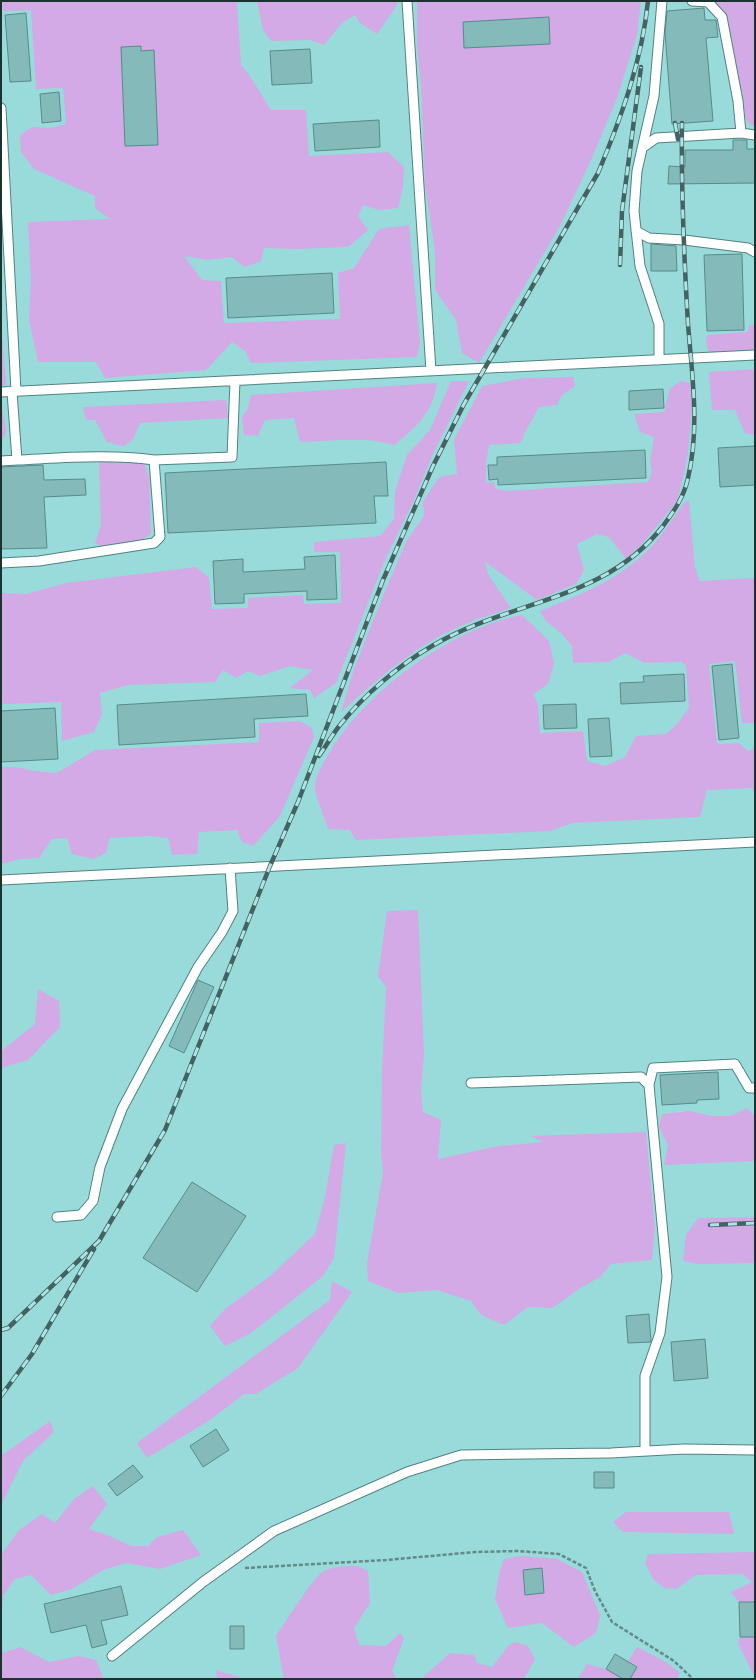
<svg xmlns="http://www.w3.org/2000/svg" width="756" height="1680" font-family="Manrope,sans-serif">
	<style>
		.built { fill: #99dbda }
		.green { fill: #d3a9e6 }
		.building { fill: #84bab9; stroke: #578b8b }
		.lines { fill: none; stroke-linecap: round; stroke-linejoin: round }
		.service-casing { stroke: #4f8383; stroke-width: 11 }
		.path { stroke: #638988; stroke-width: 2.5; stroke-dasharray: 4 2; stroke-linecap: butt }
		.service { stroke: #fff; stroke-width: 9 }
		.rail-casing { stroke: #436261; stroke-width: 4.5 }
		.rail { stroke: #ade5e4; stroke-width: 3; stroke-dasharray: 9; stroke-linecap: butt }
	</style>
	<rect width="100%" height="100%" fill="#ade5e4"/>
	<!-- built -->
	<path class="built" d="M 1,1 L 755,1 L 755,1679 L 16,1679 L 1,1672 Z"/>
	<!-- green -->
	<path class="green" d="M 2,1 L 237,1 L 241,65 L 250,76 L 271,110 L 306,110 L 309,156 L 388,152 L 404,167 L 403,187 L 398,208 L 379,210 L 363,205 L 358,216 L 368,230 L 348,247 L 298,249 L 264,248 L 261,261 L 245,267 L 231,257 L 208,260 L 184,256 L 202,280 L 221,281 L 224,323 L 340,319 L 338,273 L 354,268 L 379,229 L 409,225 L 420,343 L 417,357 L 251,363 L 245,351 L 232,342 L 206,370 L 105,378 L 96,362 L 38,362 L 29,320 L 31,280 L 28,222 L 110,219 L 95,208 L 95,196 L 34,169 L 21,152 L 20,135 L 32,127 L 51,128 L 66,124 L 63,88 L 36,89 L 31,10 L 3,11 Z
		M 257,1 L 398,1 L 396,7 L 377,34 L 360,23 L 355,15 L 342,23 L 324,45 L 310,40 L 271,41 L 263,30 Z
		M 417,1 L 641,1 L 637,35 L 617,98 L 591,160 L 560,226 L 479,363 L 462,353 L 456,320 L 435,290 L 435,251 L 425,185 L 421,86 L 417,47 Z
		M 713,1 L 755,1 L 755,126 L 752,126 L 745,118 L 743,92 L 739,87 L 728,18 Z
		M 1,321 L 6,385 L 1,385 Z
		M 749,325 L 755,325 L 755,350 L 709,352 L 706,343 L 707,335 L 748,332 Z
		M 755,369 L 755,435 L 745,433 L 735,410 L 712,410 L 709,372 Z
		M 573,377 L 575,386 L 562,395 L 557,405 L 539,407 L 524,434 L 521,443 L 489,445 L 486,463 L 486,483 L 494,482 L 495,488 L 505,491 L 648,482 L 652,472 L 650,461 L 654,437 L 640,432 L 634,414 L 664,412 L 670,388 L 681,381 L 690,383 L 692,409 L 688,452 L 684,474 L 677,501 L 644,542 L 626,559 L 609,537 L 597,534 L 577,544 L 584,570 L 576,584 L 537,600 L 484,561 L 489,576 L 511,608 C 492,615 472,620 454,629 C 411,649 376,681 341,712 L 354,669 L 383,596 L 407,540 L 424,516 L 423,502 L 439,477 L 457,474 L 454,440 L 482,386 L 524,378 Z
		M 451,381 L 469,381 L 432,456 L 414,500 L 385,560 L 336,683 L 314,698 L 310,690 L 290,688 L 313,670 L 290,666 L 260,676 L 248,671 L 236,678 L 223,670 L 215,682 L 128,685 L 100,693 L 102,714 L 94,732 L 62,741 L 61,702 L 6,704 L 1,703 L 1,593 L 26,594 L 66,583 L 196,567 L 209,578 L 212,609 L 248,608 L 248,598 L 303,595 L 304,604 L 341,603 L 340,552 L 314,552 L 314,542 L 380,536 L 394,519 L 395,491 L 407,455 L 430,430 Z
		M 437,383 C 433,413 416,427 394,445 C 364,436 331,441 300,442 L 294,418 L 265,420 L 258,436 L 244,435 L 242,417 L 248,408 L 251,395 Z
		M 1,400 L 6,432 L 1,444 Z
		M 226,400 L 228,418 L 140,423 L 132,441 L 123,446 L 107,442 L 95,420 L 86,420 L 83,407 Z
		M 118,461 L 137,461 L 145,465 L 149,477 L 151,534 L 138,542 L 101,546 L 95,543 L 101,525 L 99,462 Z
		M 689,500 L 695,568 L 700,581 L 755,578 L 755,723 L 742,723 L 735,661 L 709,664 L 717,744 L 739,743 L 748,751 L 755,748 L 755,794 L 752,788 L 707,790 L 700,817 L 572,823 L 550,831 L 356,840 L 350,830 L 328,829 C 325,818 314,795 315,786 C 316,774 325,760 331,750 C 368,690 451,628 522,615 L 549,641 L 554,663 L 548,684 L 533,694 L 538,704 L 540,733 L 583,731 L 587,761 L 605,766 L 625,757 L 636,736 L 666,734 L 677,724 L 689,708 L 686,666 L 682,662 L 645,663 L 625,653 L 609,662 L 573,663 L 572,646 L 562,634 L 545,620 L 540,611 C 580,595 623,578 653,545 C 664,532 674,517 684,503 Z
		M 300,721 L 312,728 L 314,737 L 280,816 L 253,846 L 242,842 L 237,830 L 199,832 L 197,854 L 172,855 L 168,838 L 149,836 L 109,838 L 106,853 L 93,859 L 72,854 L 67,838 L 52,839 L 39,858 L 20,859 L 1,864 L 1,767 L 16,767 L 35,771 L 57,773 L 95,750 L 259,742 L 259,723 Z
		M 418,910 L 424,1053 L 421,1091 L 423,1112 L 441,1120 L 438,1159 L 499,1146 L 543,1142 L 531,1136 L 646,1132 L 655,1228 L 652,1260 L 611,1264 L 600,1277 L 582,1287 L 552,1308 L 528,1307 L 504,1325 L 481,1315 L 471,1301 L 437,1290 L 398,1293 L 368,1281 L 367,1263 L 383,1173 L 381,1154 L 382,1073 L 386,987 L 378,976 L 387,911 Z
		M 38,989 L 59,1001 L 60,1027 L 28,1060 L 1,1068 L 1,1051 L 35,1024 Z
		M 747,1108 L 755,1116 L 755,1161 L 664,1165 L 668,1145 L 659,1127 L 662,1114 L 690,1111 L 712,1116 L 731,1116 Z
		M 346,1143 L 334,1258 L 323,1276 L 251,1333 L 225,1346 L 210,1326 L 225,1309 L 270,1276 L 315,1234 L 325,1197 L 334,1145 Z
		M 755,1217 L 755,1263 L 698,1264 L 683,1261 L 686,1235 L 698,1218 Z
		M 332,1281 L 352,1292 L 298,1368 L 256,1394 L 244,1394 L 210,1420 L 147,1458 L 137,1443 L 330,1300 Z
		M 50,1421 L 54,1432 L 23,1461 L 1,1505 L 1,1456 Z
		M 93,1486 L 107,1504 L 89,1529 L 107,1535 L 131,1546 L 148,1546 L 157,1537 L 183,1530 L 201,1555 L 160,1569 L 126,1563 L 103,1570 L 72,1589 L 51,1595 L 31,1575 L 15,1579 L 3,1596 L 1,1626 L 3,1653 L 20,1647 L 49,1662 L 79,1656 L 96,1660 L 104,1679 L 1,1679 L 1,1555 L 19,1530 L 42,1514 L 55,1523 L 74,1499 Z
		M 626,1512 L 729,1512 L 734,1534 L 623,1532 L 613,1522 Z
		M 755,1552 L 755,1602 L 739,1602 L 731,1592 L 752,1582 L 742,1574 L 696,1575 L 676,1589 L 664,1588 L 653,1579 L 645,1563 L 648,1554 Z
		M 520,1556 L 557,1559 L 582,1572 L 600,1615 L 596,1633 L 574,1647 L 542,1623 L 508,1628 L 495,1599 L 499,1574 L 504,1559 Z
		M 358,1566 L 368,1571 L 370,1603 L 354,1628 L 359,1645 L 386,1646 L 400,1633 L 404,1638 L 392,1671 L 397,1679 L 284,1679 L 276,1636 C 284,1624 314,1576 324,1571 C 335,1566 346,1566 358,1566 Z
		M 740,1637 L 755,1637 L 755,1678 L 738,1643 Z
		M 515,1642 L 528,1646 L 535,1659 L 524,1679 L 421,1679 L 450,1653 L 474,1655 L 477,1663 L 492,1667 L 508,1646 Z
		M 637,1647 L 666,1662 L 680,1673 L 677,1679 L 630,1679 L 637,1667 L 628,1661 Z
		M 587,1664 L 606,1669 L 623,1679 L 578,1679 Z
		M 216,1670 L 239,1677 L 240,1679 L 217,1679 Z"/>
	<!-- building -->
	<path class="building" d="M 704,8 L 705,20 L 716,20 L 718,37 L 706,38 L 713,121 L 672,124 L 665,33 L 667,11 Z
		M 26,13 L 31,81 L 10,82 L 5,15 Z
		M 549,17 L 550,44 L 464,48 L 463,22 Z
		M 141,46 L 141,51 L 154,50 L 158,145 L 125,146 L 121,47 Z
		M 310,49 L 312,83 L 272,85 L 270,51 Z
		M 59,92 L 61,121 L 42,123 L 40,94 Z
		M 379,120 L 380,147 L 315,151 L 313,124 Z
		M 733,140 L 747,140 L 747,149 L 755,149 L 755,183 L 668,184 L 669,166 L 685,167 L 685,150 L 733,150 Z
		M 651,244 L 676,246 L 677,271 L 651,271 Z
		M 742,254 L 744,330 L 707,331 L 704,255 Z
		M 332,273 L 334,313 L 228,318 L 226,278 Z
		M 663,389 L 664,408 L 629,410 L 629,391 Z
		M 755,446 L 755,485 L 720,487 L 718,448 Z
		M 645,450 L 646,478 L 498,485 L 498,479 L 489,480 L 488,465 L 497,465 L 497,457 Z
		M 386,462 L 388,496 L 374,496 L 376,523 L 168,533 L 165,473 Z
		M 43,465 L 44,480 L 85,479 L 86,495 L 44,497 L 47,548 L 1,549 L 1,467 Z
		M 335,555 L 337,599 L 307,600 L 307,591 L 244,594 L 244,603 L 215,604 L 213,561 L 243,559 L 243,572 L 305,569 L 304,557 Z
		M 732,664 L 739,738 L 719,740 L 712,666 Z
		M 684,674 L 685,701 L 621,704 L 620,683 L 644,682 L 643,676 Z
		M 306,694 L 308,716 L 254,719 L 255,737 L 119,745 L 117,705 Z
		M 576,704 L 577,728 L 544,729 L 543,705 Z
		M 55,708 L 58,759 L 1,762 L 1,711 Z
		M 609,718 L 612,756 L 590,757 L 588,719 Z
		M 198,980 L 214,987 L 184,1053 L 169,1046 Z
		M 718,1072 L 719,1099 L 697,1100 L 697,1103 L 662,1105 L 660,1075 Z
		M 192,1182 L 246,1216 L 197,1292 L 143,1258 Z
		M 649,1314 L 651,1342 L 628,1343 L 626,1316 Z
		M 705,1339 L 708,1378 L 674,1381 L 671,1342 Z
		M 216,1429 L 229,1450 L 203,1467 L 190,1446 Z
		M 133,1465 L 143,1477 L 117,1496 L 108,1484 Z
		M 594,1472 L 614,1472 L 614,1488 L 594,1488 Z
		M 542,1568 L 544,1593 L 525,1595 L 523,1570 Z
		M 121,1586 L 128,1615 L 101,1621 L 107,1644 L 92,1648 L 86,1625 L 51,1633 L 44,1604 Z
		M 739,1602 L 755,1602 L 755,1637 L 740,1637 Z
		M 230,1626 L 244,1626 L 244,1649 L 230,1649 Z
		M 615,1654 L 637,1667 L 630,1679 L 623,1679 L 606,1669 Z"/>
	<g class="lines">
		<defs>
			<path id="service" d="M 407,1 L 431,371
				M 692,1 L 708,2 L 722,17 L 738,101 L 741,133
				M 1,108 L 16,391
				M 642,148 L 656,138 L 741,133 L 755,135
				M 636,231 L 649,238 L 684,240 L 748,248 L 755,252
				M 659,360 L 659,324 L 640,266 L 634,211 L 637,171 L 654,96 L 662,1
				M 1,392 L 755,355
				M 12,392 L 17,460 C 62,458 109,454 154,460
				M 1,461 L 17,460
				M 1,563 L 39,561 L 154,543 L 160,537 L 154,460 L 232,457 L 235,381
				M 1,880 L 755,842
				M 471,1083 L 641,1077 L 649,1085 L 667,1277 L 660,1333 L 645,1376 L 645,1451
				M 649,1085 L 653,1068 L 735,1064 L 749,1088 L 755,1088
				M 57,1217 L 81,1215 L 93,1201 L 100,1167 L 122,1109 L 198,967 L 222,932 L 233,911 L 230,868
				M 112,1656 L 203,1582 L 274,1531 L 407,1472 L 461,1455 L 611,1453 L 684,1449 L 755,1450"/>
		</defs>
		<!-- service casing -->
		<use href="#service" class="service-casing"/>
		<!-- path -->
		<path class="path" d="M 245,1568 L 386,1560 L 475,1552 L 518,1551 L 559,1554 L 586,1568 L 595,1591 L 612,1622 L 674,1661 L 693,1679"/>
		<!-- service -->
		<use href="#service" class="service"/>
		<defs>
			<path id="rail" d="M 675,123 L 678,139
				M 620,265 L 622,211 L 641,67
				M 319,756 C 326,746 332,735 340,725 C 364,695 399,665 432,646 C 509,600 604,602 663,526 C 674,511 684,497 688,478 C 700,428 692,375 688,324 C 684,257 681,190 682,123
				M 710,1225 L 755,1223
				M 1,1330 L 8,1328 L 99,1241 L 165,1130 L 270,866 L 298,802 L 383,580 L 433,466 L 464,404 L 598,173 C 621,118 642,61 648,1
				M 1,1396 L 32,1354 L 94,1249"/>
		</defs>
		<!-- rail casing -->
		<use href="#rail" class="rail-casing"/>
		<!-- rail -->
		<use href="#rail" class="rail"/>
	</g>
	<!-- border -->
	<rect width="756" height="1680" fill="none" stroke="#1c3231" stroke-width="4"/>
</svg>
